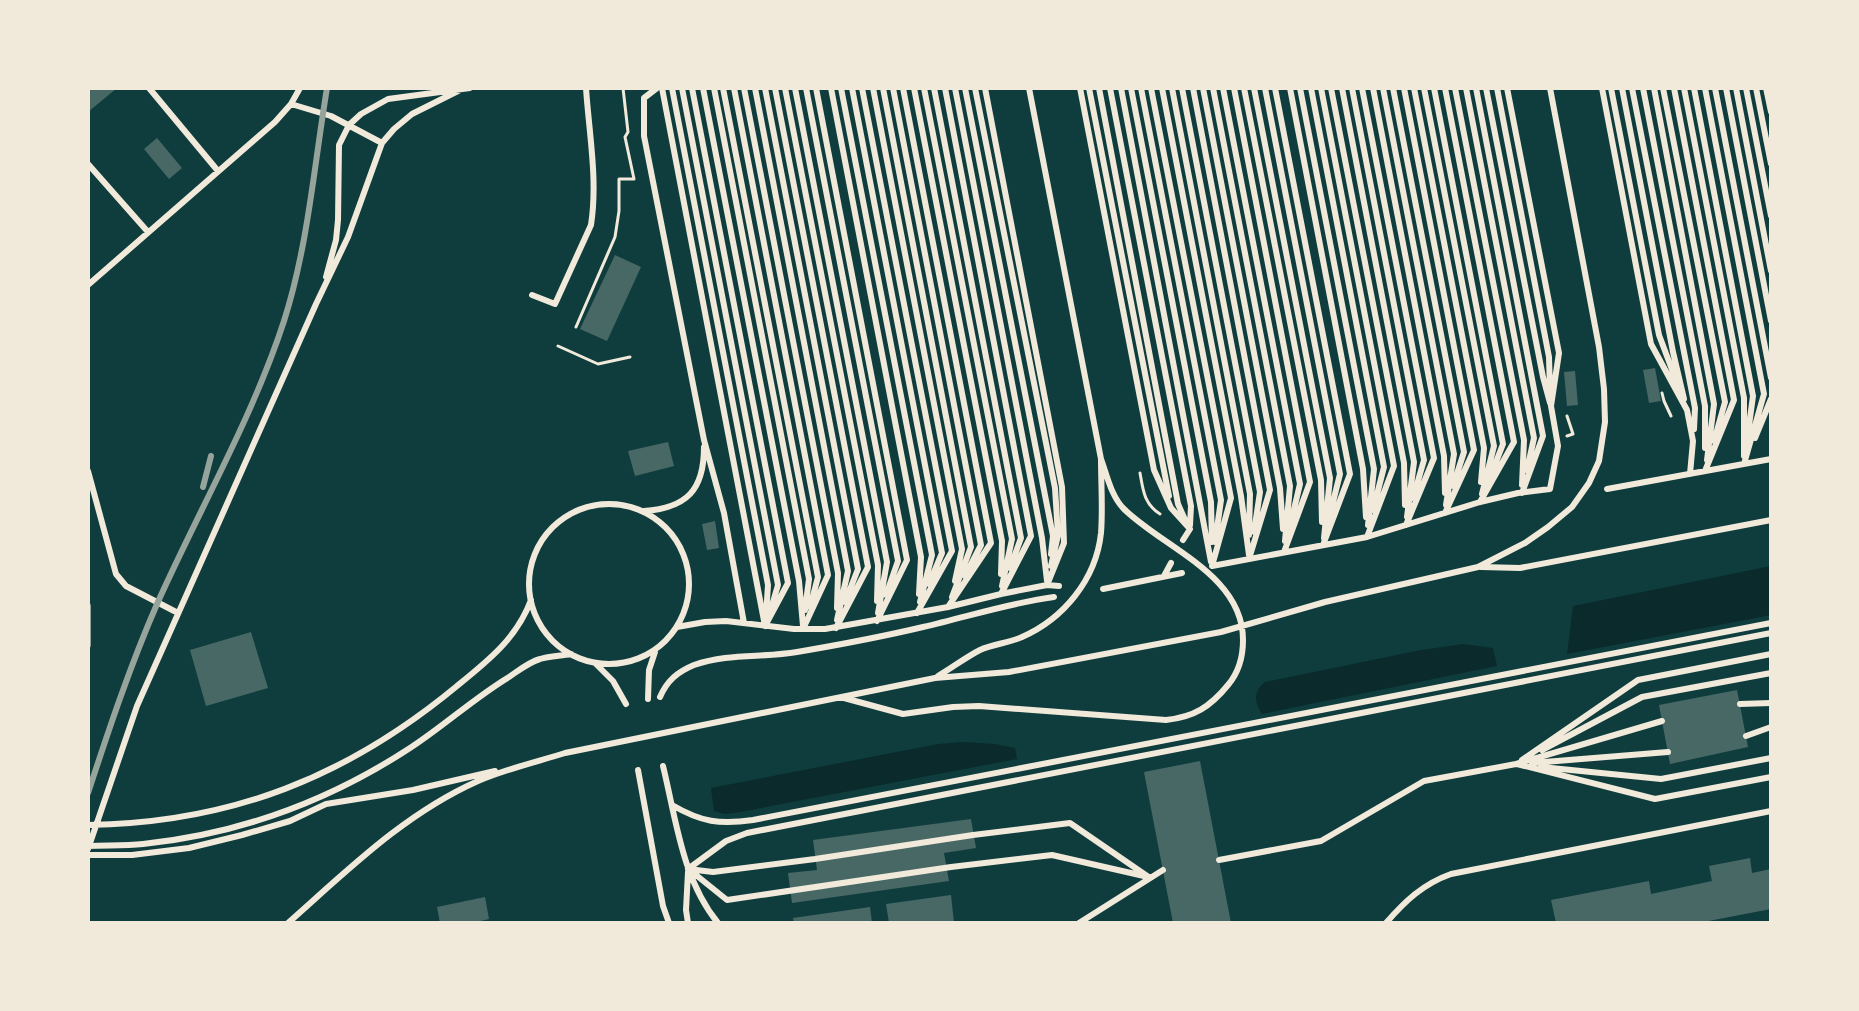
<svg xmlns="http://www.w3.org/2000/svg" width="1859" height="1011" font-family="'Source Sans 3',sans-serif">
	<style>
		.water { fill: #0a2a2b }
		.building { fill: #486865 }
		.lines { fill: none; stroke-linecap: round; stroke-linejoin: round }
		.path { stroke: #f1e9da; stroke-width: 3 }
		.service { stroke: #f1e9da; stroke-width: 6 }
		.rail { stroke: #97a49c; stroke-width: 6 }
	</style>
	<rect width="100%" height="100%" fill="#0f3d3e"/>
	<!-- water -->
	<path class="water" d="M 1771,566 L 1771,615 L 1567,654 L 1573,606 Z
		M 1463,644 L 1493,648 L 1497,666 L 1262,714 C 1254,702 1253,691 1265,682 L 1421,650 Z
		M 963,742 L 995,744 L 1015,748 L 1017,759 L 735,813 L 724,814 L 714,811 L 711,788 L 938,744 Z"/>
	<!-- building -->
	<path class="building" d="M 91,88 L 117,88 L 88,112 L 88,90 Z
		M 157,138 L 182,168 L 169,179 L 144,149 Z
		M 615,255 L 641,267 L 607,341 L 580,329 Z
		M 1655,368 L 1661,401 L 1649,403 L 1643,370 Z
		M 1575,371 L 1578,405 L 1567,406 L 1564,372 Z
		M 668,442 L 674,466 L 635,476 L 628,451 Z
		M 715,521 L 719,548 L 707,550 L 702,524 Z
		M 251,632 L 268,688 L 206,706 L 190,650 Z
		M 1737,690 L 1748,747 L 1670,764 L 1659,705 Z
		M 1200,761 L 1231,923 L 1173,923 L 1144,772 Z
		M 971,819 L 976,848 L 944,853 L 949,881 L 792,903 L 788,873 L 817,870 L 813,840 Z
		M 1750,858 L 1752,873 L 1771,869 L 1771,909 L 1698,923 L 1556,923 L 1551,900 L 1649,881 L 1651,894 L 1712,881 L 1709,866 Z
		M 951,895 L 954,923 L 889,923 L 886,904 Z
		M 485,897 L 489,919 L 472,923 L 440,923 L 437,907 Z
		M 870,907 L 872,923 L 794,923 L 793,918 Z"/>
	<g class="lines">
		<!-- path -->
		<path class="path" d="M 576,327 L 615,237 L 619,211 L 619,179 L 634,179 L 625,137 L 628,132 L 623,88
			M 558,346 L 598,364 L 630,357
			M 1662,393 L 1664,401 L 1671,416
			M 1567,416 L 1573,434 L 1567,436
			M 1140,473 C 1143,490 1144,504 1160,514"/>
		<!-- service -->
		<path class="service" d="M 149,88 L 218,171
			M 657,88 L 644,98 L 644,136 L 704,440 L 724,513 L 744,623
			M 662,88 L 765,626
			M 672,88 L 768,585 L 766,615
			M 682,88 L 778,585 L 770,612
			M 692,88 L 788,583 L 765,626
			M 703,88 L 799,581 L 803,626
			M 714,88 L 809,579 L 805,610
			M 723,88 L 818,577 L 810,607
			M 734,88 L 828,575 L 803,629
			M 744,88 L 838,573 L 837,608
			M 755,88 L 848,571 L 837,620
			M 765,88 L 858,569 L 845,602
			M 775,88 L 868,567 L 836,628
			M 785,88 L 878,565 L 877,601
			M 795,88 L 887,562 L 878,613
			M 806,88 L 898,561 L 886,595
			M 816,88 L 907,560 L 877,621
			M 831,88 L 921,557 L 919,594
			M 841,88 L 932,555 L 920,602
			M 852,88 L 942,553 L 929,584
			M 862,88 L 952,551 L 917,613
			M 873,88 L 962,549 L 955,581
			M 883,88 L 971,547 L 952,597
			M 893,88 L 981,545 L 965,576
			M 903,88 L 991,543 L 948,607
			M 914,88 L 1002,541 L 1001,574
			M 924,88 L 1012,539 L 1002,586
			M 934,88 L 1021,538 L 1010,568
			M 945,88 L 1031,536 L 1001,594
			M 955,88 L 1042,538 L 1047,581
			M 965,88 L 1053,536 L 1051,554
			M 975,88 L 1055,488 L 1058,535 L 1051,566
			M 985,88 L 1062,487 L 1064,543 L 1047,585
			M 1080,88 L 1154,470 L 1171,508 L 1190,529 L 1183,540
			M 1089,88 L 1169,496
			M 1099,88 L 1178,504 L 1186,522
			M 1110,88 L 1191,506 L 1190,525
			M 1121,88 L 1211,562
			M 1131,88 L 1211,502 L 1212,542
			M 1141,88 L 1221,500 L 1215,542
			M 1151,88 L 1231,498 L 1212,566
			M 1162,88 L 1241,496 L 1249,555
			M 1172,88 L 1250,494 L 1249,535
			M 1182,88 L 1260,492 L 1254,532
			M 1193,88 L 1270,490 L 1249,559
			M 1203,88 L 1280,488 L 1283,529
			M 1213,88 L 1290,486 L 1285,541
			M 1223,88 L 1300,484 L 1290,526
			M 1234,88 L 1310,482 L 1284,552
			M 1244,88 L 1321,480 L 1322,522
			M 1254,88 L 1330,478 L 1324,538
			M 1265,88 L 1340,474 L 1328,522
			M 1275,88 L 1350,474 L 1323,545
			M 1290,88 L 1363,469 L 1366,517
			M 1300,88 L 1374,469 L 1368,525
			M 1311,88 L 1384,467 L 1373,510
			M 1321,88 L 1394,466 L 1367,537
			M 1331,88 L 1404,463 L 1405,505
			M 1342,88 L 1414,462 L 1407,517
			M 1352,88 L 1424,460 L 1413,498
			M 1362,88 L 1434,458 L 1406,525
			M 1373,88 L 1444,456 L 1445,493
			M 1383,88 L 1454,454 L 1446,505
			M 1393,88 L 1464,452 L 1453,486
			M 1404,88 L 1474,450 L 1445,513
			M 1414,88 L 1484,448 L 1481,482
			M 1424,88 L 1494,446 L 1482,494
			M 1434,88 L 1503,444 L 1489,480
			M 1445,88 L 1514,442 L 1480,502
			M 1455,88 L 1524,440 L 1522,485
			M 1466,88 L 1534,438 L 1527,470
			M 1476,88 L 1543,436 L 1522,493
			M 1486,88 L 1543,377 L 1550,403
			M 1497,88 L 1549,357 L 1550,391
			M 1602,88 L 1651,344 L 1687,410 L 1693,441 L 1690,474
			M 1611,88 L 1659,335 L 1679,388
			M 1622,88 L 1673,352 L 1684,399
			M 1632,88 L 1695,408 L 1694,429
			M 1643,88 L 1705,406 L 1705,448
			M 1654,88 L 1714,404 L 1707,460
			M 1663,88 L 1725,402 L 1714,441
			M 1674,88 L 1734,400 L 1705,471
			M 1684,88 L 1744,398 L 1744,456
			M 1694,88 L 1753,396 L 1747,440
			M 1705,88 L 1764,394 L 1744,464
			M 1715,88 L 1771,378
			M 1726,88 L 1771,321
			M 1736,88 L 1771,271
			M 1746,88 L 1771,216
			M 1756,88 L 1771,164
			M 1766,88 L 1771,112
			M 291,104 L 331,116 L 382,143
			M 88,164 L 148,232
			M 326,277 L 336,240 L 338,220 L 339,145 L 349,125 L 361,114 L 388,99 L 470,88
			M 88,285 L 275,122 L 291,104 L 300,88
			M 532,295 L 555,304 L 591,225 C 598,180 589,133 586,88
			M 1755,438 L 1771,399
			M 88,471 L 116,574 L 126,586 L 178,613
			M 1607,489 L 1771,459
			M529 584a80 80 0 1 1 160 0a80 80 0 1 1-160 0Z
			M 644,511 C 687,508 704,490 704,447
			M 1212,566 L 1367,537 L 1480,502 L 1518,493 L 1550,489 L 1558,446 L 1551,406 L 1559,353 L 1507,88
			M 1481,567 L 1520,568 L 1771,520
			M 1164,576 L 1171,563
			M 1103,589 L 1182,573
			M 677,627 L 705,622 L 726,621 L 794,629 L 825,629 L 948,607 L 1001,594 L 1047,585 L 1059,586
			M 595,663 L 613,681 L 626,704
			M 938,676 C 952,668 966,657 980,650 C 993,644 1009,643 1022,637 C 1063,619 1096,580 1101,533 C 1103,509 1101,484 1101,459 L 1029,88
			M 660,697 C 667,681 677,672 694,665 C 728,653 762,658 797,652 C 838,645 881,637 923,627 C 967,617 1009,603 1054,597
			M 844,698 L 903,714 L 953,707 L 979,706 L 1166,720 C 1194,717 1210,707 1228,685 C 1239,672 1243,658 1243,640 C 1243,575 1164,548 1124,509 C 1111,496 1107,475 1101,459
			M 648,699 L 649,670 L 655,652
			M 1740,704 L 1771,703
			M 1746,736 L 1771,727
			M 1542,750 L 1642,697 L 1771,673
			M 1522,760 L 1638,680 L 1771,654
			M 1532,763 L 1668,752
			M 1517,764 L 1655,799 L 1771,777
			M 663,766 C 676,819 682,879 718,923
			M 1541,767 L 1661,779 L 1771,758
			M 638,770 L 663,906 L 669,923
			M 672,805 C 701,822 720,825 753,820 L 1771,623
			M 88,825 C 231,823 347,777 457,686 C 488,661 517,638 531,600
			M 88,846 C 106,845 124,846 143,844 C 239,834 329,801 410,748 C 444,726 474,698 509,677 C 518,671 529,662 540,659 C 550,656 561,656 571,654
			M 88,849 L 137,706 L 316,304 L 348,237 L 382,143 L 394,129 L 412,114 L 462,89
			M 88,855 L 132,855 L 189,848 L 242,835 L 290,821 L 326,804 L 413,790 L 495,771
			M 1219,860 L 1321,841 L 1424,781 L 1516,764 L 1662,721
			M 688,869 L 726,841 L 747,833 L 1771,633
			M 688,869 L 713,872 L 815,859 L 973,835 L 1070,823 L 1150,878
			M 691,871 L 727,900 L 951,867 L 1052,855 L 1144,876
			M 288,923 C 348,870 404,814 478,781 C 506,769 536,762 565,753 L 935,678 L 1009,672 L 1221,632 L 1325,602 L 1478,567 L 1525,543 L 1548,527 L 1572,507 L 1589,483 L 1599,461 L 1605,422 L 1604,389 L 1599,347 L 1550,88
			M 688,923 L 686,910 L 688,872
			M 1079,923 L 1163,870
			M 1386,923 C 1405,901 1423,884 1451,874 L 1771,811"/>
		<!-- rail -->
		<path class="rail" d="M 203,487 L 211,456
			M 88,606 L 88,645
			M 88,793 C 109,729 130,666 157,604 C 199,510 252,419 284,321 C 308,246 314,166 327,88"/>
	</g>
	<!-- border -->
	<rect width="1859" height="1011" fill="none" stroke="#f1e9da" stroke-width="180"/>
</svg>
